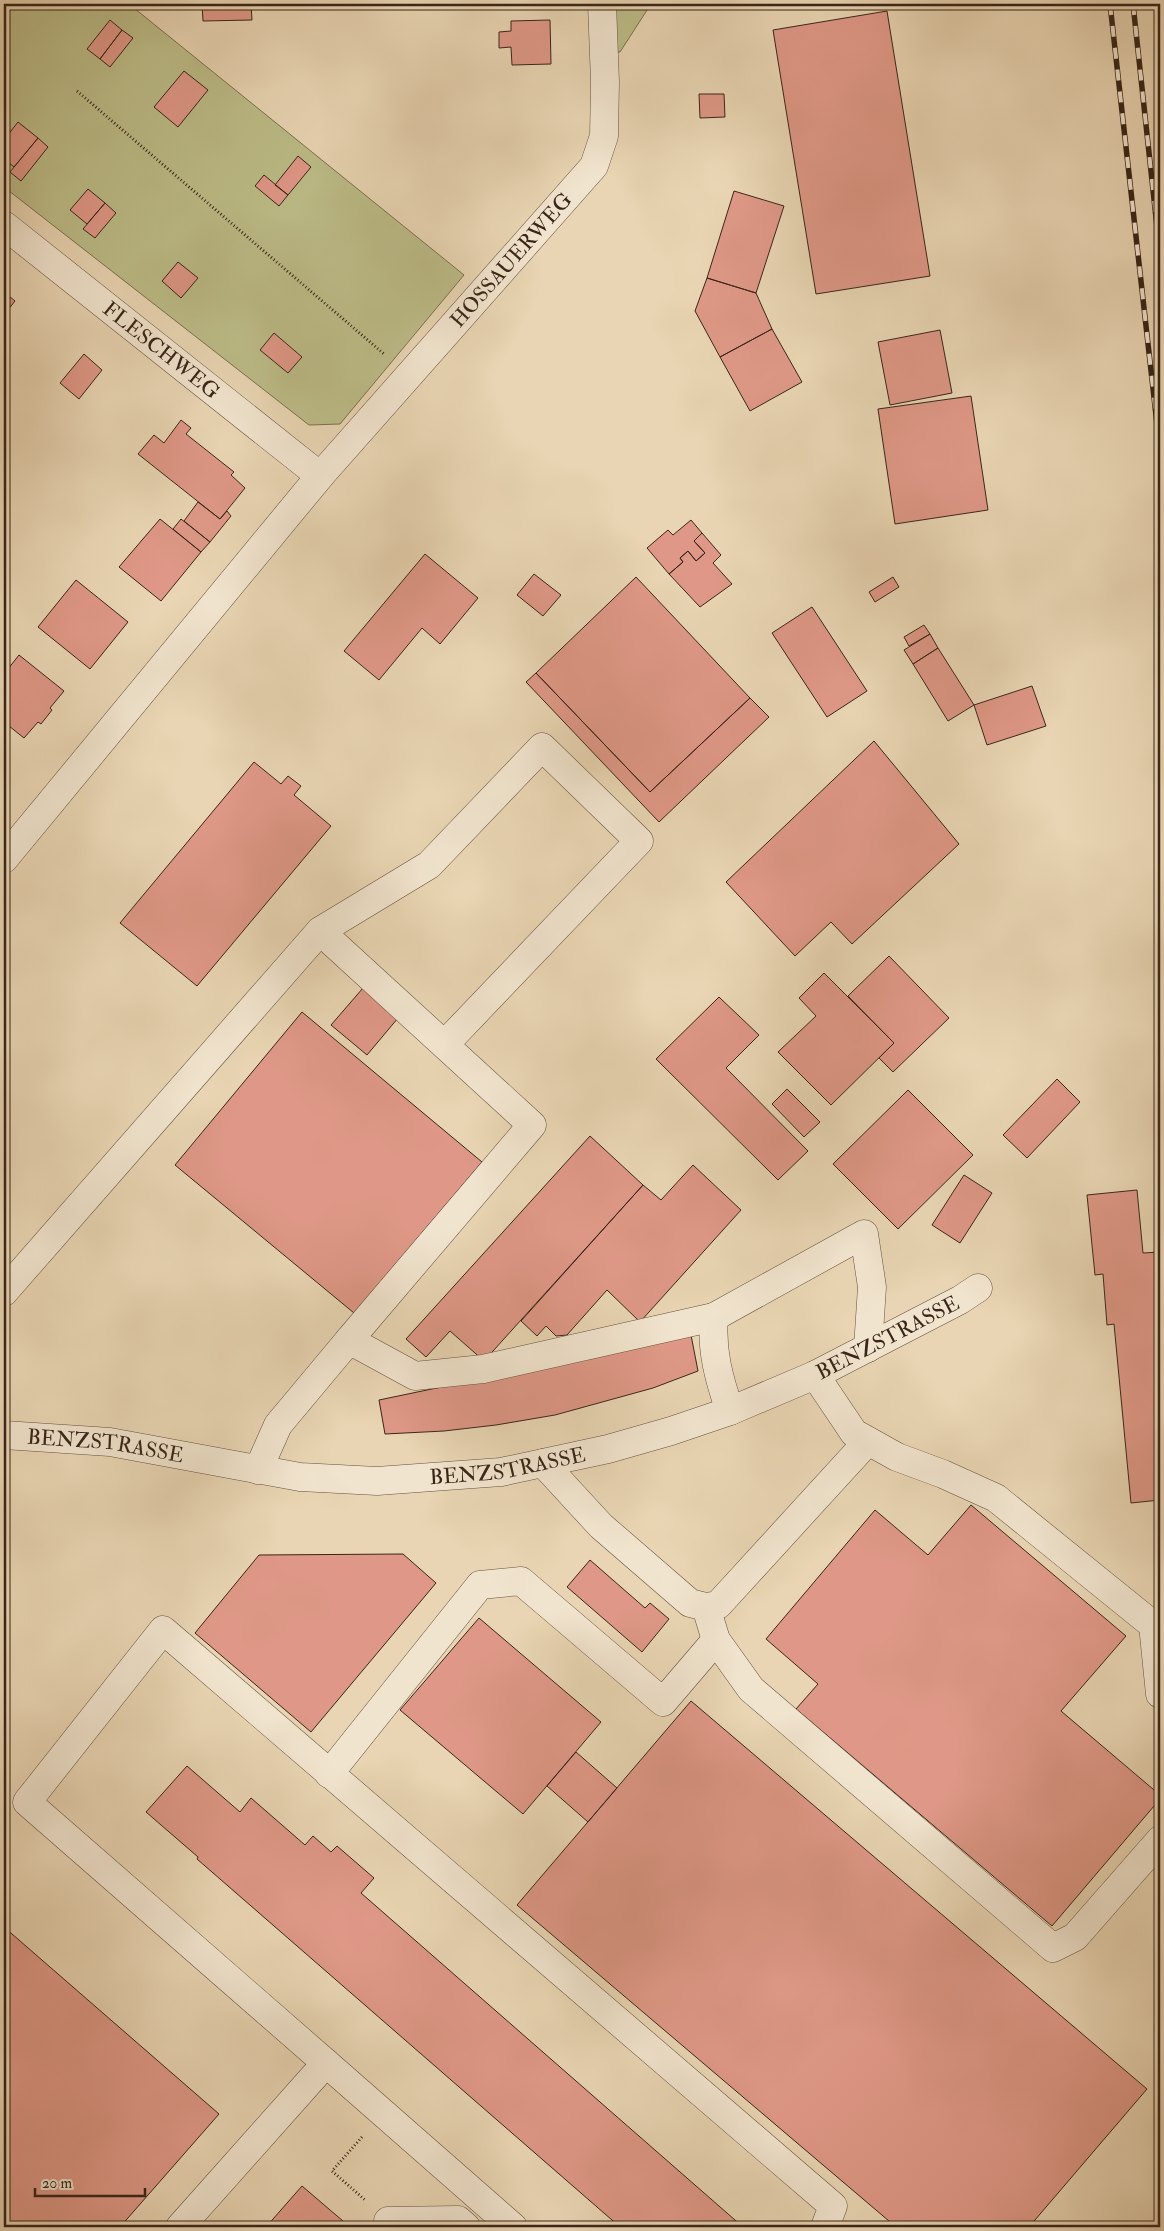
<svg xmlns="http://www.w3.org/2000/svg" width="1164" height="2231" font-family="'IM FELL Double Pica',serif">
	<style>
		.green { fill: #bcbc88; stroke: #7a7050 }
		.building { fill: #df9887; stroke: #392519 }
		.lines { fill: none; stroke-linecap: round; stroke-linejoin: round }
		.minor-casing { stroke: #655140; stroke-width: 29 }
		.path { stroke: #392519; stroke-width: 3; stroke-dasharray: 1 2.5; stroke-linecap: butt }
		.minor { stroke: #f1e4ce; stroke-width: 28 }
		.rail-casing { stroke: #392519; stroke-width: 5.5 }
		.rail { stroke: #f1e4ce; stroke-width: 4; stroke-dasharray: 11; stroke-linecap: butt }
		.labels { text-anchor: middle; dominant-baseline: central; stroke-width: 4; stroke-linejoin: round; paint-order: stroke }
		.street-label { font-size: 21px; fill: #392519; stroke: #f1e4ce }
	</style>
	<rect width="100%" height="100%" fill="#e9d5b3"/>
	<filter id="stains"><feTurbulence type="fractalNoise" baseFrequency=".004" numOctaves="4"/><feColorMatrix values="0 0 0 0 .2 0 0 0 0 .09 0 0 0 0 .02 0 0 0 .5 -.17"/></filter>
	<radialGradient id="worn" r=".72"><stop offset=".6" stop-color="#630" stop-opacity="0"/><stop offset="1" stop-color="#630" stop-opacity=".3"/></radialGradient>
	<!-- green -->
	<path class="green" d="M 5,4 L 129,4 L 464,275 L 340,424 L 309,425 L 4,187 Z
		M 613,4 L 651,4 L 620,52 L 614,52 Z"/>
	<!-- building -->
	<path class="building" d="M 202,4 L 251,4 L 252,20 L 203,21 Z
		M 887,11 L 930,276 L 816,294 L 773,30 Z
		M 110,20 L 122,30 L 100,59 L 87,49 Z
		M 550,20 L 551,64 L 512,65 L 511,47 L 499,48 L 499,32 L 511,31 L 511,21 Z
		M 122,30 L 133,38 L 110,67 L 100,59 Z
		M 184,71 L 208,90 L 178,127 L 154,107 Z
		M 699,94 L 724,94 L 725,117 L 700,118 Z
		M 18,122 L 38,138 L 14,167 L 4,159 L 4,140 Z
		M 38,138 L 48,147 L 21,181 L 10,172 Z
		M 298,156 L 311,167 L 288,195 L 275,185 Z
		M 264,175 L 288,195 L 279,206 L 255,186 Z
		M 88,189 L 105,203 L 87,224 L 70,210 Z
		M 734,191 L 784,206 L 756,293 L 707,278 Z
		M 105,203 L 116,213 L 95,238 L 83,229 Z
		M 178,262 L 198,278 L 181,298 L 162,281 Z
		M 707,278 L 756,293 L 772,329 L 720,357 L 695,311 Z
		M 4,292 L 15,301 L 4,315 Z
		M 772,329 L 802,382 L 750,411 L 720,357 Z
		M 940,330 L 952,393 L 890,405 L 878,342 Z
		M 274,333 L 302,357 L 288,373 L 260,350 Z
		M 84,354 L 102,370 L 79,399 L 60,383 Z
		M 971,396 L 988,510 L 895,524 L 878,409 Z
		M 181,420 L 191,428 L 186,434 L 234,472 L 231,475 L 245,488 L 220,519 L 138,454 L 154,435 L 164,443 Z
		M 198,502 L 220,519 L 227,511 L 231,516 L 210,542 L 184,521 Z
		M 160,519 L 201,552 L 161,601 L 119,567 Z
		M 181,519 L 210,542 L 201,552 L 173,529 Z
		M 691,520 L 702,533 L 694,541 L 705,553 L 696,561 L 688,551 L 680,558 L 683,562 L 669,574 L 647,548 L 668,530 L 673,535 Z
		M 702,533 L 721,555 L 713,563 L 732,584 L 700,607 L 669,574 L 683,562 L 680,558 L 688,551 L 696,561 L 705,553 L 694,541 Z
		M 425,554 L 478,598 L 440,644 L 422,628 L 379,680 L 344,651 Z
		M 534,574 L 561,595 L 543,616 L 517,595 Z
		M 636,577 L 750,698 L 650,792 L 536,673 Z
		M 893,577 L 899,587 L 875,602 L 869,592 Z
		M 76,580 L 128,622 L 90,669 L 38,627 Z
		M 812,607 L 867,691 L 827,717 L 772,633 Z
		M 924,625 L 930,634 L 909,646 L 904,637 Z
		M 930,634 L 938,648 L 913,664 L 904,650 Z
		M 938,648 L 974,705 L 948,721 L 913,664 Z
		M 19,655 L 64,691 L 50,708 L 52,710 L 41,724 L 38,722 L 24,738 L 4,722 L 4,674 Z
		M 536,673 L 650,792 L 750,698 L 769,717 L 659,822 L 526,682 Z
		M 1032,686 L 1046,726 L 987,745 L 974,705 Z
		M 874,741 L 959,844 L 852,944 L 831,922 L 795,956 L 726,882 Z
		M 254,762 L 281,784 L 288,776 L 301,786 L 294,795 L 331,826 L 197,986 L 120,923 Z
		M 889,956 L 949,1018 L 893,1072 L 879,1058 L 894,1043 L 848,996 Z
		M 824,973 L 894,1043 L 831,1105 L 778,1052 L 816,1016 L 799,998 Z
		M 363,988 L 398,1018 L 367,1055 L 331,1025 Z
		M 719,997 L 759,1035 L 726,1068 L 808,1151 L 778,1180 L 656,1059 Z
		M 302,1012 L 482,1162 L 354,1313 L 175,1165 Z
		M 1057,1079 L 1080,1102 L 1027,1158 L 1003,1135 Z
		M 787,1089 L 820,1122 L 804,1137 L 772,1104 Z
		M 908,1090 L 973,1155 L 898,1229 L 833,1164 Z
		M 590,1136 L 643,1185 L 484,1361 L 450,1331 L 426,1357 L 406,1339 Z
		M 693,1165 L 741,1210 L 640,1322 L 607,1290 L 567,1335 L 556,1336 L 546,1326 L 537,1336 L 521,1321 L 643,1185 L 661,1200 Z
		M 964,1175 L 992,1193 L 960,1243 L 932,1225 Z
		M 1137,1190 L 1143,1253 L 1160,1252 L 1160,1500 L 1131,1503 L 1114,1324 L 1107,1325 L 1103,1274 L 1095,1275 L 1087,1195 Z
		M 691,1335 L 698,1371 L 653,1388 L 555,1415 L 496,1425 L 444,1431 L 385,1434 L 379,1400 Z
		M 971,1505 L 1126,1636 L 1061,1711 L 1160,1795 L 1160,1799 L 1052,1926 L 796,1709 L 818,1684 L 766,1639 L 875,1510 L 928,1555 Z
		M 403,1554 L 436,1583 L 311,1732 L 195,1633 L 259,1555 Z
		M 590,1560 L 645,1608 L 650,1603 L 669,1619 L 642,1652 L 567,1587 Z
		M 479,1618 L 601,1722 L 523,1814 L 400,1710 Z
		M 691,1701 L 1147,2089 L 1029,2227 L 896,2227 L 517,1905 Z
		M 576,1752 L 617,1788 L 588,1822 L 547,1786 Z
		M 187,1766 L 240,1812 L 251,1798 L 305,1845 L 313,1836 L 331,1852 L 337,1846 L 374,1878 L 361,1893 L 743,2227 L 620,2227 L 197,1859 L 198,1857 L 146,1812 Z
		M 4,1927 L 219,2114 L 120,2227 L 4,2227 Z
		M 302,2186 L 350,2227 L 266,2227 Z"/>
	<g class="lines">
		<defs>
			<g id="minor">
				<path id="s1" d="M 4,225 L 320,476"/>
				<path id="s2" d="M 4,859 L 320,476 L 594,166 L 604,136 L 605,82 L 602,4"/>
				<path d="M 4,1292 L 320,931"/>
				<path d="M 714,1317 L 864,1234 L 872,1287 L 868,1348"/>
				<path d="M 349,1340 L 532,1125 L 320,931 L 429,865 L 542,747 L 639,841 L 445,1044"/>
				<path d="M 815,1375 L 854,1433 L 897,1457 L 943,1474 L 996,1498 L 1153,1625 L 1160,1694"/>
				<path id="s3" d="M 4,1435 L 110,1442 L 300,1477 L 377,1481 L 501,1472 L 608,1449 L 671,1431 L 730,1411 L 815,1375 L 960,1300 L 978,1288"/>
				<path d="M 543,1463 L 601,1526 L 690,1603 L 706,1607 L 718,1605 L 868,1441"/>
				<path d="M 258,1470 L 278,1425 L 349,1340 L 415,1376 L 483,1369 L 714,1317 C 711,1351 719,1379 730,1411"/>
				<path d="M 706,1607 L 716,1640 L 751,1689 L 1053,1948 L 1075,1937 L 1160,1840"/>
				<path d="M 329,1774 L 480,1585 L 521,1581 L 663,1702 L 716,1640"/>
				<path d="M 326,2063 L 27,1802 L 163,1630 L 833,2206 L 825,2227"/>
				<path d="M 388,2221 L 458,2220 L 466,2227"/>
				<path d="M 180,2227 L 326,2063 L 513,2227"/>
			</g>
		</defs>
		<!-- minor casing -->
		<use href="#minor" class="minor-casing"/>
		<!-- path -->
		<path class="path" d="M 77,91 L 384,354
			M 362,2137 L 332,2171 L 365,2200"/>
		<!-- minor -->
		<use href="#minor" class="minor"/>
		<defs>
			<path id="rail" d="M 1110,4 L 1160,451
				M 1133,4 L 1160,255"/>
		</defs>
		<!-- rail casing -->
		<use href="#rail" class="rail-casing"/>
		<!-- rail -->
		<use href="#rail" class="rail"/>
	</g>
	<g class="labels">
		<!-- street labels -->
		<g class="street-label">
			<text stroke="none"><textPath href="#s2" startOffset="785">HOSSAUERWEG</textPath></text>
			<text stroke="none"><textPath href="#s1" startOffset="201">FLESCHWEG</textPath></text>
			<text stroke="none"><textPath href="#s3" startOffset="912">BENZSTRASSE</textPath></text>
			<text stroke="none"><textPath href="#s3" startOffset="102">BENZSTRASSE</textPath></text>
			<text stroke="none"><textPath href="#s3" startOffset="508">BENZSTRASSE</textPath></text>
		</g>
	</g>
	<!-- margin -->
	<rect width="1164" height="2231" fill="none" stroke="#e9d5b3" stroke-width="20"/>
	<rect x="5" y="5" width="1154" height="2221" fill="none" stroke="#392519" stroke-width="2.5"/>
	<rect x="10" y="10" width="1144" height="2211" fill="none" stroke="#392519"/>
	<!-- scale -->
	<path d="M35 2188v8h110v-8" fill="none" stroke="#392519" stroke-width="2.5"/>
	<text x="42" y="2188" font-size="15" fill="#392519" stroke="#f1e4ce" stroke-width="4" paint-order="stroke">20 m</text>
	<rect width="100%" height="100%" filter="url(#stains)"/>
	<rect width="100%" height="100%" fill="url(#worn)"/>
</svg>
